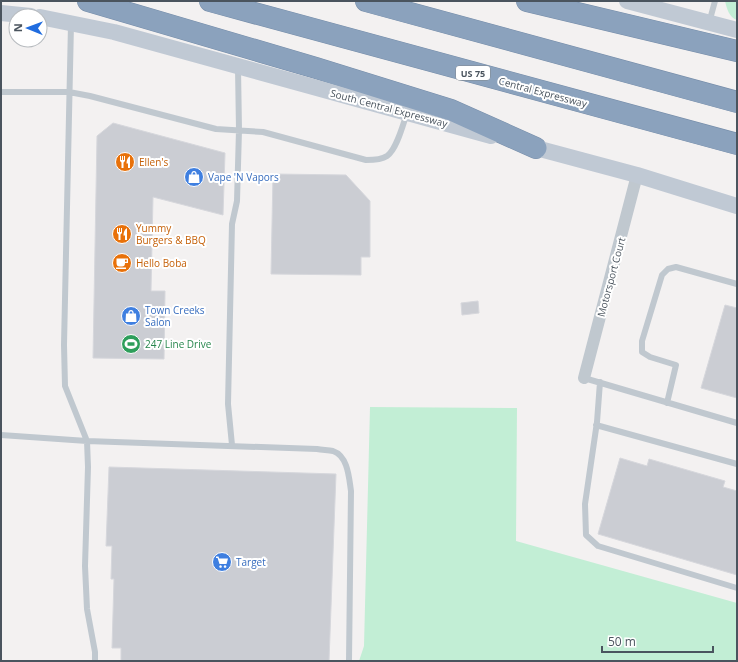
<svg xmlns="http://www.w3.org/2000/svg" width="738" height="662" font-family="'Open Sans',sans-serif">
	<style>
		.green { fill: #c2eed5 }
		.building { fill: #cbcdd3; stroke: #d6d7dc }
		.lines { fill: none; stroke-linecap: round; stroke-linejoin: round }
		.highway-casing { stroke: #768da9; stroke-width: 22 }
		.lane { stroke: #c0c8cf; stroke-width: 6 }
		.street { stroke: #c0c8cf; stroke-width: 12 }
		.secondary { stroke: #c0c9d4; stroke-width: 16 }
		.highway { stroke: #8ba2bd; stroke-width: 21 }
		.labels { text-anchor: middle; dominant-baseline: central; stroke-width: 4; stroke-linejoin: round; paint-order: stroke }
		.shield { fill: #fff; stroke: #80878e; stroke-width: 1 }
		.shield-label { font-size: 9px; font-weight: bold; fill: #4a545e }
		.street-label { font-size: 10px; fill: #4a545e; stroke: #fff }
		.food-label { font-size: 10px; fill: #c56008; stroke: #fff; text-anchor: start }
		.shop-label { font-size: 10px; fill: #366cbe; stroke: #fff; text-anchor: start }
		.leisure-label { font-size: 10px; fill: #27864d; stroke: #fff; text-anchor: start }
	</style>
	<rect width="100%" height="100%" fill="#f3f1f1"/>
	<!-- green -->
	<path class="green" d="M 725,1 L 737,1 L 737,20 C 729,17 727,9 725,1 Z
		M 370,407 L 517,408 L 516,541 L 737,603 L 737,661 L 359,661 L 364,646 Z"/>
	<!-- building -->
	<path class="building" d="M 113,123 L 225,153 L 223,215 L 153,197 L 151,291 L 165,291 L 164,359 L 93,358 L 97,136 Z
		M 273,174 L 346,175 L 370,201 L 370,257 L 361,257 L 361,275 L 271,274 Z
		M 478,301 L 479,313 L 462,315 L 461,303 Z
		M 725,305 L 737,308 L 737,398 L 701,388 Z
		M 620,458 L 647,466 L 649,459 L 725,481 L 723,487 L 737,491 L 737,575 L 598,534 Z
		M 109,467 L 336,474 L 329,661 L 121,661 L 121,648 L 112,648 L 114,579 L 111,579 L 112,546 L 106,546 Z"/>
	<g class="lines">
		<defs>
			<path id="highway" d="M 88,1 L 316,68 L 451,110 L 536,148
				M 210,1 L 737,144
				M 366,1 L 737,102
				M 527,1 L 737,51"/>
		</defs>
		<!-- highway casing -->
		<use href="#highway" class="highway-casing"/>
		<!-- lane -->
		<path class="lane" d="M 709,23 L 715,1
			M 71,24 L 64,345 L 65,386 L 87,441 L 88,467 L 85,566 L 87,609 L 95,652 L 95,661
			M 1,92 L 69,92 L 90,96 L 216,129 L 263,132 L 366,160 C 373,160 381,160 387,156 C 397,149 403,124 407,113
			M 584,378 L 737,423
			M 600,382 L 597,422 L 585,504 L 586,535 L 598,546 L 737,588
			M 667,403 L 676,365 L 650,357 L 642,352 L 642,341 L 662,275 L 668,269 L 676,267 L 737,284
			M 596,425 L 737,464
			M 1,435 L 87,441 L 317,449 C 322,450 328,450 333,451 C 348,456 349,478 351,491 L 349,661
			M 232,445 L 228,404 L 232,224 L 237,201 L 239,130 L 238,68"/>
		<!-- street -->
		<path class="street" d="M 584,378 L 637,175"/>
		<!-- secondary -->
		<path class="secondary" d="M 627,1 L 737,30
			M 1,13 L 31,16
			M 40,17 L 114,32 L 491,136
			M 525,145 L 637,175 L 737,206"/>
		<!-- highway -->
		<use href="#highway" class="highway"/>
	</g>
	<!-- icons -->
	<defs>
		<symbol id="restaurant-disc" viewBox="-11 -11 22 22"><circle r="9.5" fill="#e8710a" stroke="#fff"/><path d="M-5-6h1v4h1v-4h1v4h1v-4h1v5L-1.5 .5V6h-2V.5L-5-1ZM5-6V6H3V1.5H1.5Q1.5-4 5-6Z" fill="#fff"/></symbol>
		<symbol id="shop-disc" viewBox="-11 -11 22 22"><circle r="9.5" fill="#3f7fe0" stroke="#fff"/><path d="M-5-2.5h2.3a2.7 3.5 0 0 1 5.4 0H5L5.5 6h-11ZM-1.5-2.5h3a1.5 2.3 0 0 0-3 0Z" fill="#fff"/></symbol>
		<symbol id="cafe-disc" viewBox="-11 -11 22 22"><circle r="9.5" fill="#e8710a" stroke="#fff"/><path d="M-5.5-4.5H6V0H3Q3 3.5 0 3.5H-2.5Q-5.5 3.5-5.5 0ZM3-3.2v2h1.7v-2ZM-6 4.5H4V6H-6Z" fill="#fff"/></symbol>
		<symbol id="stadium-disc" viewBox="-11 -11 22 22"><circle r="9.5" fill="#2e9e5b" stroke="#fff"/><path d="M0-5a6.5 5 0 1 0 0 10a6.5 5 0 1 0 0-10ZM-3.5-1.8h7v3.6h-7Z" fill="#fff"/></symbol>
		<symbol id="supermarket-disc" viewBox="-11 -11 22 22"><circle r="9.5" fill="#3f7fe0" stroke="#fff"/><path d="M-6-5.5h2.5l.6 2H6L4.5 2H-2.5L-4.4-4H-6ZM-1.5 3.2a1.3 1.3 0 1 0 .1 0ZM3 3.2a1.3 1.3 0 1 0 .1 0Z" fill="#fff"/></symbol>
	</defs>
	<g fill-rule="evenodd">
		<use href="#restaurant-disc" x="114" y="151" width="22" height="22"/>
		<use href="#shop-disc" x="183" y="166" width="22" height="22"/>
		<use href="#restaurant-disc" x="111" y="223" width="22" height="22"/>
		<use href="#cafe-disc" x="111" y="252" width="22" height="22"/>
		<use href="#shop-disc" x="120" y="305" width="22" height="22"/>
		<use href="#stadium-disc" x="120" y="333" width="22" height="22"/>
		<use href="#supermarket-disc" x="211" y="551" width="22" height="22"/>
	</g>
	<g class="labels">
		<!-- shield labels -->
		<rect class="shield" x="456" y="66" width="34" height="14" rx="3"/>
		<g class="shield-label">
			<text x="473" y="73">US 75</text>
		</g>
		<!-- street labels -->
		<g class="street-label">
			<text transform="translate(543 92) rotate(15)">Central Expressway</text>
			<text transform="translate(389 108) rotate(15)">South Central Expressway</text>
			<text transform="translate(611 277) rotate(-75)">Motorsport Court</text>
		</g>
		<!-- food labels -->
		<g class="food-label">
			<text x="139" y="162">Ellen's</text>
			<text x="136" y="228">Yummy<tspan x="136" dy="12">Burgers &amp; BBQ</tspan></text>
			<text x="136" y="263">Hello Boba</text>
		</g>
		<!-- shop labels -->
		<g class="shop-label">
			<text x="208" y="177">Vape 'N Vapors</text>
			<text x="145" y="310">Town Creeks<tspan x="145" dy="12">Salon</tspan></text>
			<text x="236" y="562">Target</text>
		</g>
		<!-- leisure labels -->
		<g class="leisure-label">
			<text x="145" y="344">247 Line Drive</text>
		</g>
	</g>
	<!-- border -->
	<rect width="738" height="662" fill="none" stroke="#4a545e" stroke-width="4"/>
	<!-- north arrow -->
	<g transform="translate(28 28) rotate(271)"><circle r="19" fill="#ffffff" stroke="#b7bbbf"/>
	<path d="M0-3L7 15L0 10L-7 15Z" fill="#206cdf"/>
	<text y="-6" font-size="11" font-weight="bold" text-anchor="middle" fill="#4a545e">N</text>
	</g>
	<!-- scale -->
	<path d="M602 646v6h111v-6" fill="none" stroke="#4a545e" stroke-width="2"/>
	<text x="608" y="646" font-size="12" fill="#4a545e" stroke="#ffffff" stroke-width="3" paint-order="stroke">50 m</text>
</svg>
